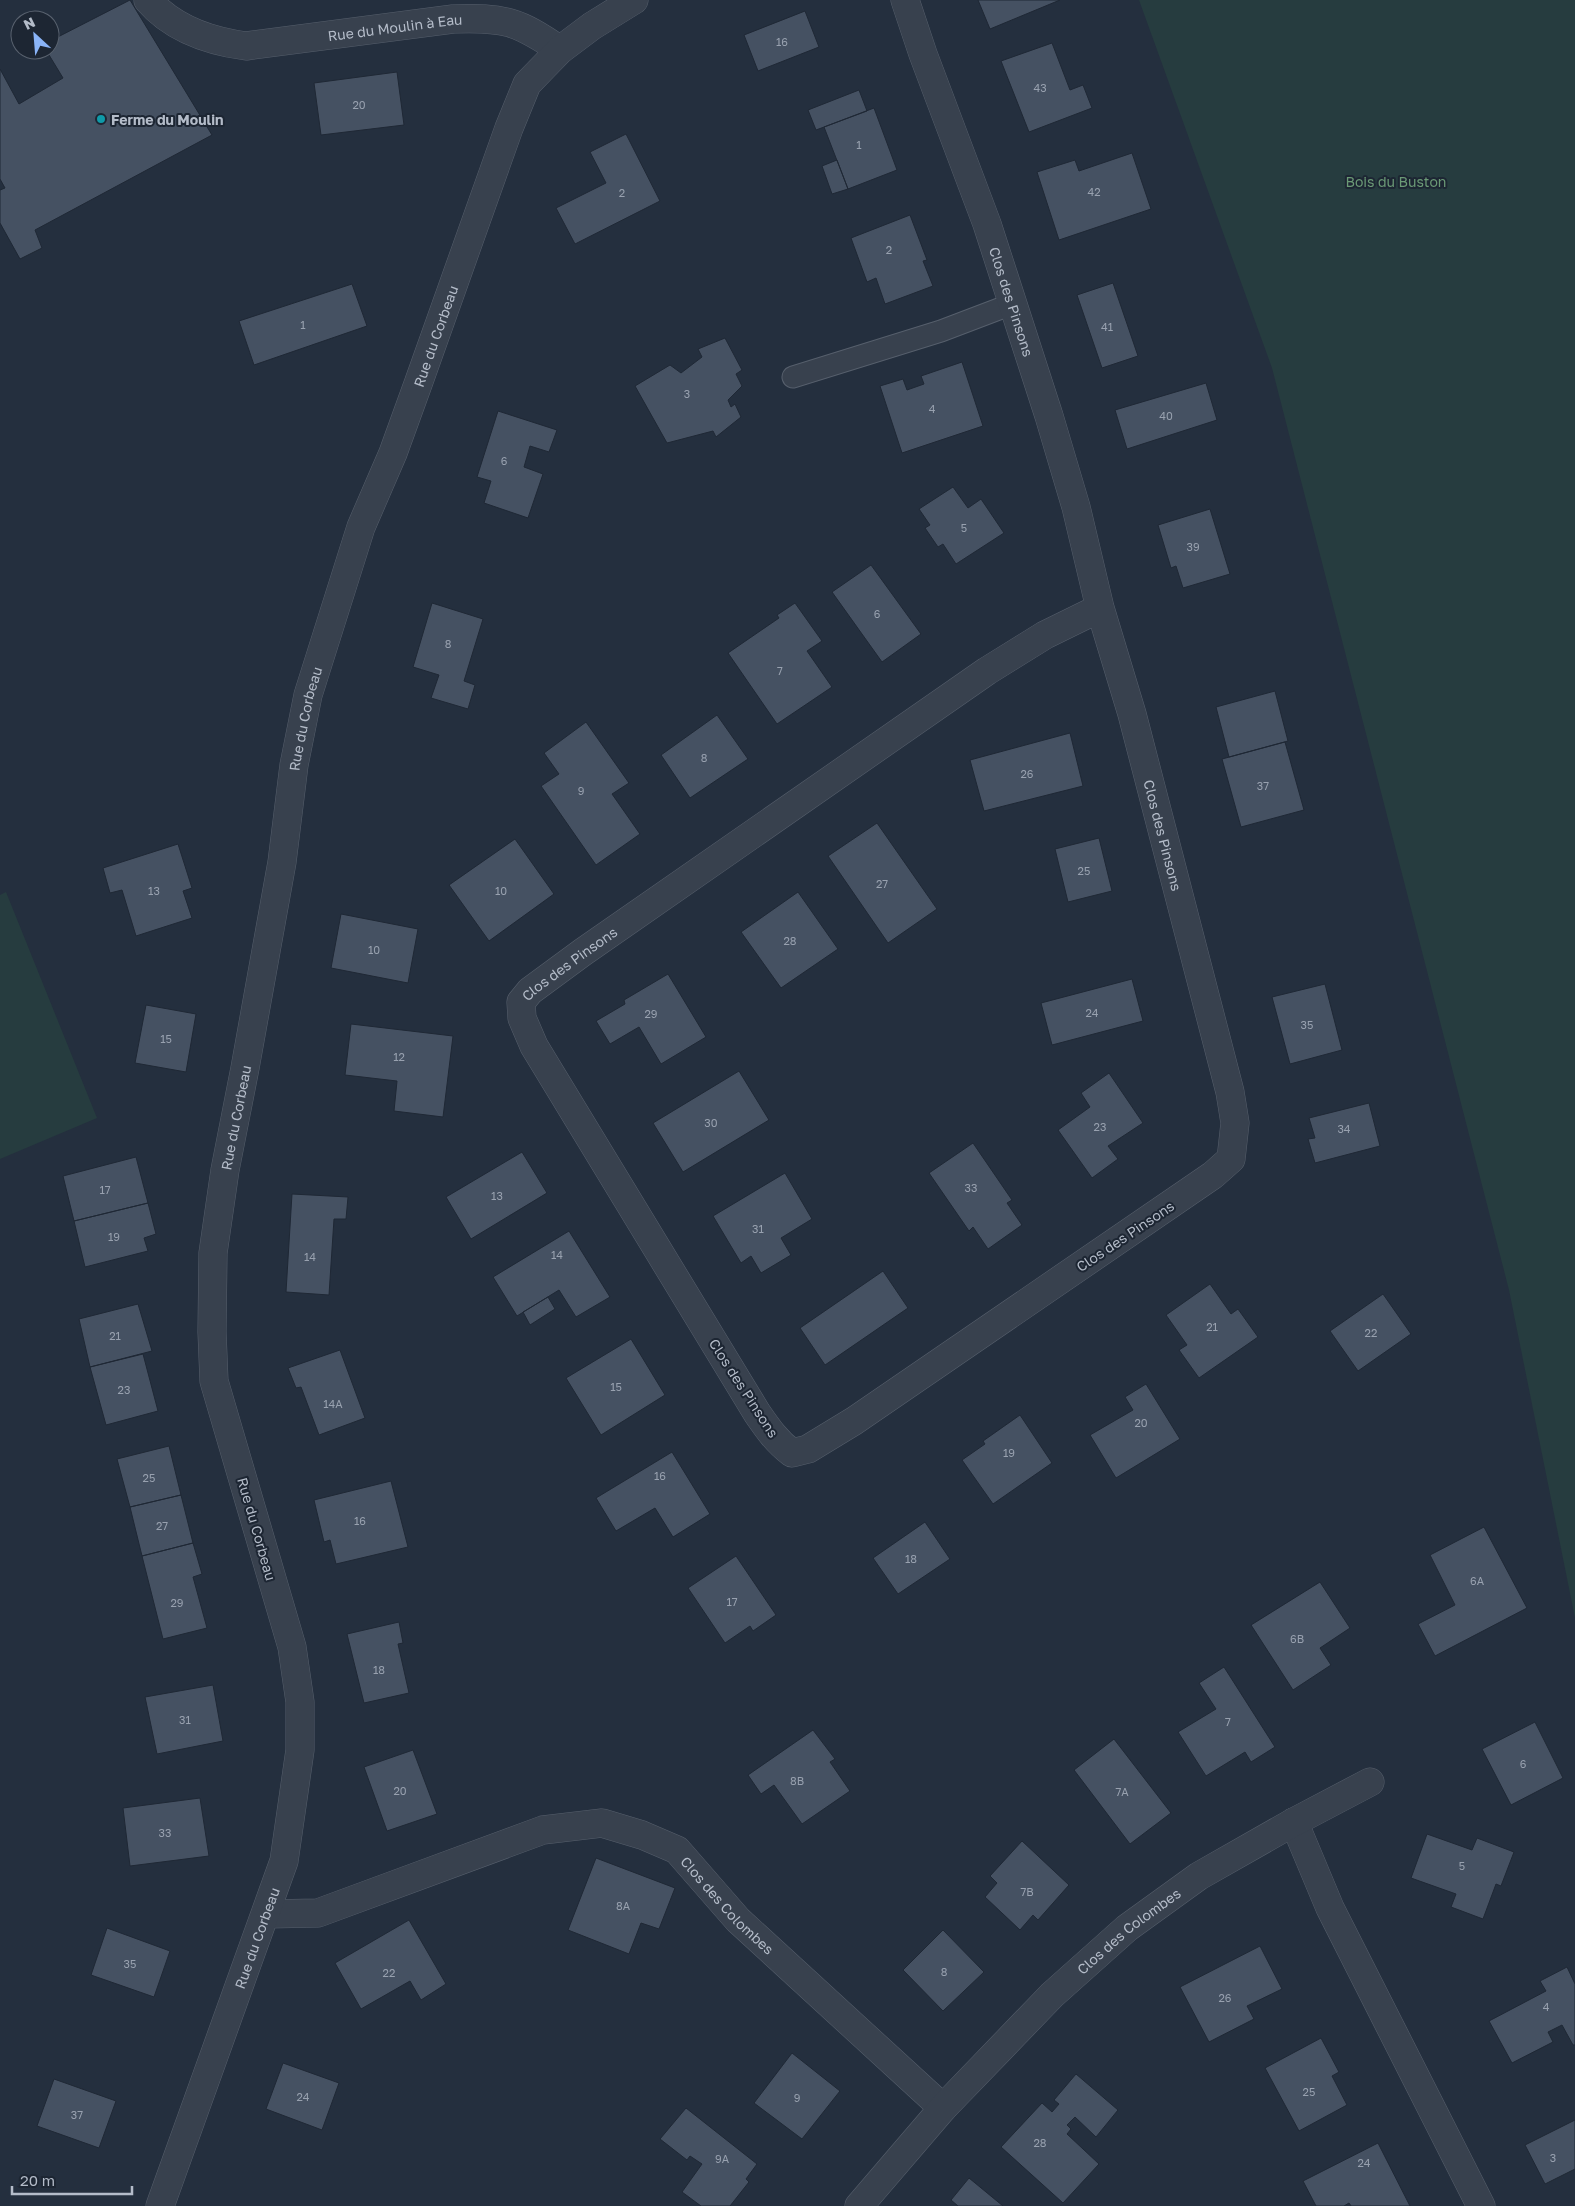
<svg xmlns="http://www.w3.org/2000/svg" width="1575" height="2206" font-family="'Golos Text',sans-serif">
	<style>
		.green { fill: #263c3f }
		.building { fill: #455162; stroke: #1f2835 }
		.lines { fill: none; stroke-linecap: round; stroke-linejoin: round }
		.service-casing { stroke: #565f6c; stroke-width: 23 }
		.minor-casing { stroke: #565f6c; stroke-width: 29 }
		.service { stroke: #38414e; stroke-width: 21 }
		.minor { stroke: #38414e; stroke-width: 28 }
		.culture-dot { fill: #0f9aa8; stroke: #1d2633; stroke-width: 2 }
		.labels { text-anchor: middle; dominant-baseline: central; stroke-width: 4; stroke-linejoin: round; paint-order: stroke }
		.number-label { font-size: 11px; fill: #98a1af }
		.street-label { font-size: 14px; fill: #b4bcc9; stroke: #1d2633 }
		.poi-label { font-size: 14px; font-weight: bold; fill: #b4bcc9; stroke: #1d2633; text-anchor: start }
		.park-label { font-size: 14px; fill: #6b9a76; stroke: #1d2633 }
	</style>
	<rect width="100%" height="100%" fill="#242f3e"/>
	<!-- green -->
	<path class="green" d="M 1139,0 L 1575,0 L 1575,1618 L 1509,1290 L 1272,368 Z
		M 6,892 L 97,1118 L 0,1159 L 0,895 Z"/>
	<!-- building -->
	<path class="building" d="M 130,0 L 212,135 L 35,230 L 42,248 L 20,259 L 0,223 L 0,190 L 5,188 L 0,179 L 0,69 L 19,104 L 63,78 L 46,50 L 50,50 L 50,41 Z
		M 978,0 L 1060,0 L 990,29 Z
		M 805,11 L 819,47 L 758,71 L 744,35 Z
		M 1052,43 L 1070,90 L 1083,85 L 1092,108 L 1029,132 L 1001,61 Z
		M 397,72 L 404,125 L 321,135 L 314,83 Z
		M 859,90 L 867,111 L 816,130 L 808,110 Z
		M 874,108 L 897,170 L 848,189 L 824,127 Z
		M 626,134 L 660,201 L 575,244 L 556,208 L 606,183 L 590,152 Z
		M 1132,153 L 1151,209 L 1059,240 L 1037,172 L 1075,160 L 1079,171 Z
		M 837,160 L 848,189 L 832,194 L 822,166 Z
		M 910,215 L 927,260 L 923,261 L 933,286 L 885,304 L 876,278 L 867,282 L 851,238 Z
		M 1113,283 L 1138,356 L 1102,368 L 1077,295 Z
		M 352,284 L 367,326 L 254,365 L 239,321 Z
		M 725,338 L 742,370 L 736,374 L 742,386 L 728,400 L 731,407 L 735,404 L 741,417 L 716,437 L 713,431 L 667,443 L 635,386 L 670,365 L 681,373 L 702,357 L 698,349 Z
		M 962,362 L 983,426 L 902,453 L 880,386 L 903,379 L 907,390 L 924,384 L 921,376 Z
		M 1206,383 L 1217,420 L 1127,449 L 1115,410 Z
		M 498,411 L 557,430 L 549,452 L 530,446 L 524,467 L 543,474 L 528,518 L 484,503 L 491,481 L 477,477 Z
		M 953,487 L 968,508 L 981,499 L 1004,533 L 956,564 L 943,544 L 938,547 L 925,528 L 930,525 L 919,509 Z
		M 1210,509 L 1230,574 L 1183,588 L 1176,566 L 1171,568 L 1158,525 Z
		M 871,565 L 921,634 L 882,662 L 832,592 Z
		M 432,603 L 483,619 L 464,681 L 475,685 L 468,709 L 431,698 L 439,675 L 413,667 Z
		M 795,603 L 822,641 L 807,651 L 832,687 L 777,724 L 728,653 L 779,618 L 777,615 Z
		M 1275,691 L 1288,741 L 1229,757 L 1216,707 Z
		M 717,715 L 748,759 L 690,798 L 661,755 Z
		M 586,722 L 629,783 L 612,794 L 640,834 L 596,865 L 541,786 L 559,774 L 544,753 Z
		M 1070,733 L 1083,786 L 984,811 L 970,760 Z
		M 1285,742 L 1304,810 L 1241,827 L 1222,759 Z
		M 877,823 L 937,909 L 888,943 L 828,856 Z
		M 1099,838 L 1112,891 L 1068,902 L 1055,849 Z
		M 515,839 L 554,894 L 489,941 L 449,885 Z
		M 178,844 L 192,888 L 183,891 L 192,918 L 136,936 L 122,890 L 110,893 L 103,868 Z
		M 798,892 L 838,949 L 781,988 L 741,932 Z
		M 341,914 L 418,929 L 408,983 L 331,968 Z
		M 668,974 L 706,1037 L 661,1064 L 639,1027 L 610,1044 L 596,1021 L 625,1004 L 624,1000 Z
		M 1132,979 L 1143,1021 L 1052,1045 L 1041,1003 Z
		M 1325,984 L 1342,1050 L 1290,1064 L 1272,997 Z
		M 146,1005 L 196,1014 L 186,1072 L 135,1063 Z
		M 351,1024 L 453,1036 L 443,1117 L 394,1111 L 397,1081 L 345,1075 Z
		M 739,1071 L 769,1120 L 683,1172 L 653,1123 Z
		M 1109,1073 L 1143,1123 L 1108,1146 L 1118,1159 L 1092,1178 L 1058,1130 L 1090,1107 L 1081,1093 Z
		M 1369,1103 L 1380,1146 L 1315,1163 L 1308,1139 L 1315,1138 L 1309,1118 Z
		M 973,1143 L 1012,1200 L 1007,1203 L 1022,1225 L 988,1249 L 973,1227 L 969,1231 L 929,1173 Z
		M 522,1152 L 547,1193 L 471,1239 L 446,1197 Z
		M 136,1157 L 148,1203 L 74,1221 L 63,1176 Z
		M 785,1173 L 812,1219 L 781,1238 L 791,1255 L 761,1273 L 751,1256 L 741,1263 L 713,1216 Z
		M 292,1194 L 348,1197 L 346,1219 L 334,1219 L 329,1295 L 286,1292 Z
		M 148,1203 L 156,1234 L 144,1238 L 148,1251 L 85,1267 L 74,1221 Z
		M 569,1231 L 610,1297 L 576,1317 L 559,1290 L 517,1316 L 493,1277 Z
		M 883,1271 L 908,1308 L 825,1365 L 800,1328 Z
		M 1210,1284 L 1231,1314 L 1238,1309 L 1258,1337 L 1199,1378 L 1179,1350 L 1187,1345 L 1166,1315 Z
		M 1383,1294 L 1411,1334 L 1358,1371 L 1330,1331 Z
		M 548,1297 L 555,1309 L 530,1325 L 523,1312 Z
		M 138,1304 L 152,1351 L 90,1367 L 79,1319 Z
		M 631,1339 L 665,1395 L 601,1435 L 566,1378 Z
		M 340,1350 L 365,1418 L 319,1435 L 301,1387 L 296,1388 L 288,1368 Z
		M 143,1354 L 158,1411 L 106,1425 L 90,1367 Z
		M 1146,1384 L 1180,1439 L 1116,1478 L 1090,1435 L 1133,1410 L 1125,1397 Z
		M 1020,1415 L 1052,1463 L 993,1504 L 962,1460 L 985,1444 L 983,1441 Z
		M 169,1446 L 181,1495 L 130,1507 L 117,1459 Z
		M 672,1452 L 710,1514 L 673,1537 L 655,1508 L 616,1531 L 596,1498 Z
		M 391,1481 L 408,1547 L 336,1564 L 330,1540 L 324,1542 L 314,1500 Z
		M 181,1495 L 193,1543 L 142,1556 L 130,1507 Z
		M 925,1522 L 950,1559 L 898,1594 L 873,1558 Z
		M 1484,1527 L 1527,1608 L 1435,1656 L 1418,1624 L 1455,1605 L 1430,1555 Z
		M 193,1543 L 202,1574 L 193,1577 L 207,1628 L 163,1639 L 142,1556 Z
		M 736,1556 L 776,1615 L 753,1631 L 750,1626 L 725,1643 L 688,1588 Z
		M 1320,1582 L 1350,1628 L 1320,1648 L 1331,1665 L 1293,1690 L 1251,1625 Z
		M 399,1622 L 403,1643 L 398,1644 L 409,1693 L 364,1703 L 347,1634 Z
		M 1224,1667 L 1275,1747 L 1251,1762 L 1245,1752 L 1206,1776 L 1178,1732 L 1216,1709 L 1199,1683 Z
		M 213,1685 L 223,1741 L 157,1754 L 145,1697 Z
		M 1535,1722 L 1563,1778 L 1511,1805 L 1482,1749 Z
		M 813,1730 L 835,1759 L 830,1762 L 850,1791 L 802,1824 L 774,1785 L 761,1794 L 748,1775 Z
		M 1114,1739 L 1171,1813 L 1130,1844 L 1074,1770 Z
		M 413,1750 L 437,1814 L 387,1831 L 364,1767 Z
		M 200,1798 L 209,1856 L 130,1866 L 123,1808 Z
		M 1427,1834 L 1472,1850 L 1477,1838 L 1514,1852 L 1501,1886 L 1496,1884 L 1483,1919 L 1451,1907 L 1456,1894 L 1411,1878 Z
		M 1022,1841 L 1069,1885 L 1038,1920 L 1033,1915 L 1020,1930 L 985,1897 L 997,1883 L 990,1876 Z
		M 596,1858 L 675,1888 L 659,1929 L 641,1923 L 629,1954 L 568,1930 Z
		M 409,1920 L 446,1984 L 421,2000 L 410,1981 L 361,2009 L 335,1963 Z
		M 107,1928 L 170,1951 L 154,1997 L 91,1975 Z
		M 943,1930 L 984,1972 L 943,2011 L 903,1970 Z
		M 1260,1946 L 1282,1989 L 1247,2006 L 1254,2019 L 1209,2042 L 1180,1987 Z
		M 1567,1967 L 1575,1984 L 1575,2045 L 1573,2045 L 1562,2025 L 1548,2032 L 1553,2042 L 1512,2063 L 1489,2021 L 1546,1991 L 1540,1981 Z
		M 1321,2038 L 1339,2072 L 1332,2076 L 1347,2105 L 1299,2131 L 1265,2068 Z
		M 792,2053 L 840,2091 L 802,2139 L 754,2103 Z
		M 283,2063 L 339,2083 L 322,2130 L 266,2109 Z
		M 1076,2074 L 1118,2110 L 1096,2137 L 1075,2117 L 1067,2125 L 1071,2129 L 1067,2134 L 1099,2164 L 1063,2203 L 1001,2147 L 1042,2103 L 1052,2112 L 1059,2104 L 1054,2100 Z
		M 54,2079 L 116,2101 L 99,2148 L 37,2126 Z
		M 686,2108 L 757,2164 L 746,2179 L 749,2182 L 730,2206 L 701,2206 L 682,2192 L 702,2164 L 690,2156 L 687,2160 L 660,2139 Z
		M 1575,2120 L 1575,2169 L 1545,2184 L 1525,2145 Z
		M 1378,2143 L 1410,2206 L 1351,2206 L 1349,2203 L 1344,2206 L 1316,2206 L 1303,2181 Z
		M 969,2178 L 1003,2206 L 958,2206 L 951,2200 Z"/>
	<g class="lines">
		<defs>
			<path id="service" d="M 793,377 L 941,331 L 1012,304"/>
			<g id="minor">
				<path id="s1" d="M 148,0 C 173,29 209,41 246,46 L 453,19 C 504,17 518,21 560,50"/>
				<path id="s2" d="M 905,0 L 923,54 L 987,224 L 1049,416 L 1076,507 L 1100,608 L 1132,714 L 1230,1092 L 1235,1123 L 1231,1159 L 1213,1175 L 854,1421 L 808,1449 L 792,1453 C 777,1442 768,1429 757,1413 L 534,1046 L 522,1018 L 521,1002 L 530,991 L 583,952 L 987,671 L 1045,635 L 1100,608"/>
				<path d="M 1294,1822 L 1330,1908 L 1481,2206"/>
				<path id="s3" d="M 266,1914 L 318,1913 L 543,1830 L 602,1823 L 642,1835 L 677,1850 L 738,1920 L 943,2108"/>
				<path id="s4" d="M 160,2206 L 284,1861 L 300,1750 L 300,1702 L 292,1647 L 214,1381 L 212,1332 L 213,1253 L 225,1170 L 245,1068 L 282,862 L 294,765 L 308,695 L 361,527 L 393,453 L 418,384 L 509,128 L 527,84 L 560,50 L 592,26 L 634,0"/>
				<path id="s5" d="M 859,2206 L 943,2108 L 1052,1995 L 1127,1928 L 1199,1876 L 1294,1822 L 1370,1782"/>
			</g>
		</defs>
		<!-- service casing -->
		<use href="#service" class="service-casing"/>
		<!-- minor casing -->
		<use href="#minor" class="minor-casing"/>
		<!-- service -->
		<use href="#service" class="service"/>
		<!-- minor -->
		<use href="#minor" class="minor"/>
	</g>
	<!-- markers -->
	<circle class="culture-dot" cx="101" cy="119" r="5"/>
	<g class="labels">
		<!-- number labels -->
		<g class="number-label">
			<text x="782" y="41">16</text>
			<text x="1040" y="87">43</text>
			<text x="359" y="104">20</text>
			<text x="859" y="144">1</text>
			<text x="1094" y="191">42</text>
			<text x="622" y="192">2</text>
			<text x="889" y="249">2</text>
			<text x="303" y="324">1</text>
			<text x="1107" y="326">41</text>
			<text x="687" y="393">3</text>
			<text x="932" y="408">4</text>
			<text x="1166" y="415">40</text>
			<text x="504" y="460">6</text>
			<text x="964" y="527">5</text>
			<text x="1193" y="546">39</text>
			<text x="877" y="613">6</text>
			<text x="448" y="643">8</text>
			<text x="780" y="670">7</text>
			<text x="704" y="757">8</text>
			<text x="1027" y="773">26</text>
			<text x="1263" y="785">37</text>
			<text x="581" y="790">9</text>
			<text x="1084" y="870">25</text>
			<text x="882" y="883">27</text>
			<text x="154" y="890">13</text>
			<text x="501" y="890">10</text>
			<text x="790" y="940">28</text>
			<text x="374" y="949">10</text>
			<text x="1092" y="1012">24</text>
			<text x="651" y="1013">29</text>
			<text x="1307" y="1024">35</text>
			<text x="166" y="1038">15</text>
			<text x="399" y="1056">12</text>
			<text x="711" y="1122">30</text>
			<text x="1100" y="1126">23</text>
			<text x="1344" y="1128">34</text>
			<text x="971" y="1187">33</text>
			<text x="105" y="1189">17</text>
			<text x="497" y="1195">13</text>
			<text x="758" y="1228">31</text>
			<text x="114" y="1236">19</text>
			<text x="557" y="1254">14</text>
			<text x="310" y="1256">14</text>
			<text x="1212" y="1326">21</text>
			<text x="1371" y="1332">22</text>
			<text x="115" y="1335">21</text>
			<text x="616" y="1386">15</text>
			<text x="124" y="1389">23</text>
			<text x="333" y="1403">14A</text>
			<text x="1141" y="1422">20</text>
			<text x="1009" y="1452">19</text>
			<text x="660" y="1475">16</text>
			<text x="149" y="1477">25</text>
			<text x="360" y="1520">16</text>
			<text x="162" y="1525">27</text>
			<text x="911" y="1558">18</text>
			<text x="1477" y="1580">6A</text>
			<text x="732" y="1601">17</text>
			<text x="177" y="1602">29</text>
			<text x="1297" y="1638">6B</text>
			<text x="379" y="1669">18</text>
			<text x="185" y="1719">31</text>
			<text x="1228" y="1721">7</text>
			<text x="1523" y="1763">6</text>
			<text x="797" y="1780">8B</text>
			<text x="400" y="1790">20</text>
			<text x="1122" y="1791">7A</text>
			<text x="165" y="1832">33</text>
			<text x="1462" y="1865">5</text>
			<text x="1027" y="1891">7B</text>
			<text x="623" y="1905">8A</text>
			<text x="130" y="1963">35</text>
			<text x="944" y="1971">8</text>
			<text x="389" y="1972">22</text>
			<text x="1225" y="1997">26</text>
			<text x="1546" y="2006">4</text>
			<text x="1309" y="2091">25</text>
			<text x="303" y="2096">24</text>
			<text x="797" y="2097">9</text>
			<text x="77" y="2114">37</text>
			<text x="1040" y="2142">28</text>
			<text x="1553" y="2157">3</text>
			<text x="722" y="2158">9A</text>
			<text x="1364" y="2162">24</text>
		</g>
		<!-- street labels -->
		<g class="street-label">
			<text stroke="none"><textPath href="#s1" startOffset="261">Rue du Moulin à Eau</textPath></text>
			<text stroke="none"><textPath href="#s2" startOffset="320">Clos des Pinsons</textPath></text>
			<text stroke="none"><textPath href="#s4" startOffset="1935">Rue du Corbeau</textPath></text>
			<text stroke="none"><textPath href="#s4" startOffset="1530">Rue du Corbeau</textPath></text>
			<text stroke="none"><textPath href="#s2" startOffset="875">Clos des Pinsons</textPath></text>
			<text stroke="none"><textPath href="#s2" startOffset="2329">Clos des Pinsons</textPath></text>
			<text stroke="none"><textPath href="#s4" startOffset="1125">Rue du Corbeau</textPath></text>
			<text transform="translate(1125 1236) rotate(-34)">Clos des Pinsons</text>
			<text transform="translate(744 1388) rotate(57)">Clos des Pinsons</text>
			<text transform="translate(257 1529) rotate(74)">Rue du Corbeau</text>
			<text stroke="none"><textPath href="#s3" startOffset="506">Clos des Colombes</textPath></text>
			<text stroke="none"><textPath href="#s5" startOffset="386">Clos des Colombes</textPath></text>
			<text stroke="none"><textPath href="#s4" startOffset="285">Rue du Corbeau</textPath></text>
		</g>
		<!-- poi labels -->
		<g class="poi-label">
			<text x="111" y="119">Ferme du Moulin</text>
		</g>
		<!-- park labels -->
		<g class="park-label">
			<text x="1396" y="181">Bois du Buston</text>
		</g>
	</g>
	<!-- north arrow -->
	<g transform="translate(35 35) rotate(334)"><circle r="24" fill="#1d2633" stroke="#59626f"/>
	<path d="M0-4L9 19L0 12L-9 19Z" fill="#8ab4f8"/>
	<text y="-8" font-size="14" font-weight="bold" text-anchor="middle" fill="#b4bcc9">N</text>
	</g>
	<!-- scale -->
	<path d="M12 2186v8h120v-8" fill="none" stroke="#b4bcc9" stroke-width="2.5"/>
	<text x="20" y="2186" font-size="15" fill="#b4bcc9" stroke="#1d2633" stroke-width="4" paint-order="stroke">20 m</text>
</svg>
